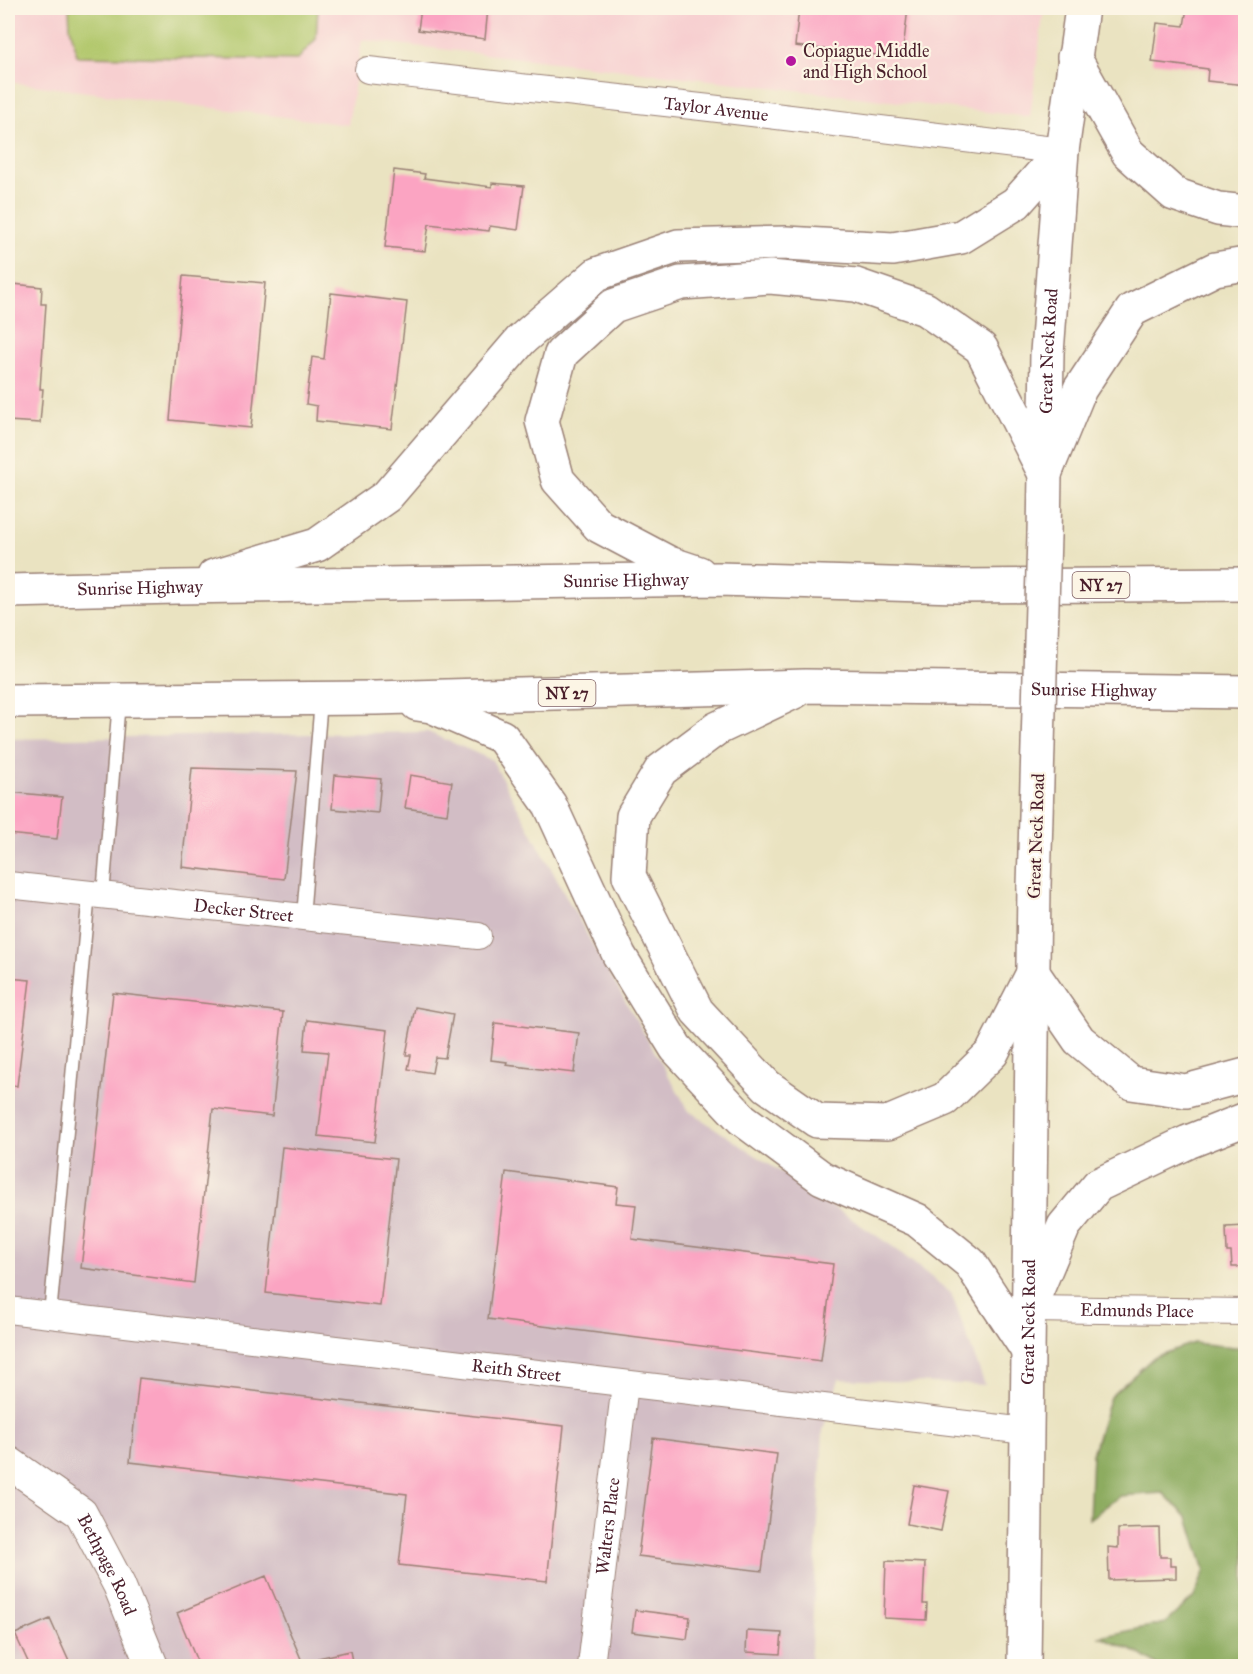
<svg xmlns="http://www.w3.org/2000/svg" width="1253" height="1674" font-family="'IM FELL Great Primer',serif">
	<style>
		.built { fill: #f7cfd0 }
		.industrial { fill: #d2bdc5 }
		.green { fill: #b2c86d; stroke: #7e744c; stroke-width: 1.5 }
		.forest { fill: #8dac60; stroke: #6c6646; stroke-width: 1.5 }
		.building { fill: #fba4c2 }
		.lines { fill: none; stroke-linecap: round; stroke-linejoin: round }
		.service-casing { stroke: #9a8176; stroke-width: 15 }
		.minor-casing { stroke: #9a8176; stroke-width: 28 }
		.tertiary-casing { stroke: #9a8176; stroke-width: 34 }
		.secondary-casing { stroke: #9a8176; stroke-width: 36 }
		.trunk-casing { stroke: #9a8176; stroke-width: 36 }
		.service { stroke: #fff; stroke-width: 12 }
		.minor { stroke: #fff; stroke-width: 26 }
		.tertiary { stroke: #fff; stroke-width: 32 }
		.secondary { stroke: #fff; stroke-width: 33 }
		.trunk { stroke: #fff; stroke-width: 33 }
		.secondary-bridge-casing { stroke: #9a8176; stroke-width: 36; stroke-linecap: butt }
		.secondary-bridge { stroke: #fff; stroke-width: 33 }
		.poi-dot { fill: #b5179e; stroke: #fcf5e5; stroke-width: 2 }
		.labels { text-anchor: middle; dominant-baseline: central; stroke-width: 4.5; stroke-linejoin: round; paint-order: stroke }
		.shield { fill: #fcf5e5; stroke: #7f5f63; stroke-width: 1.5 }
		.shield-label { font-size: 16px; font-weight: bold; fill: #4a1f2b }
		.poi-label { font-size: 18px; fill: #4a1f2b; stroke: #fcf5e5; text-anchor: start }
		.street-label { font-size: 18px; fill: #4a1f2b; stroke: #fcf5e5 }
	</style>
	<rect width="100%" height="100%" fill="#fcf5e5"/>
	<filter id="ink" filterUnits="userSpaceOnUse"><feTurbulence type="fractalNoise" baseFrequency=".0167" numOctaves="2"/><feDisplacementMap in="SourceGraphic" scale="12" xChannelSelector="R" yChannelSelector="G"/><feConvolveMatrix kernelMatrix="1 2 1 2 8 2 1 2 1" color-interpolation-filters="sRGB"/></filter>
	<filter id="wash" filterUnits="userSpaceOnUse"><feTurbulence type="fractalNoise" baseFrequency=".008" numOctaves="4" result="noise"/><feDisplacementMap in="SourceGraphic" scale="24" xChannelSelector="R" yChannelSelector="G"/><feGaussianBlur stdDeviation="1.35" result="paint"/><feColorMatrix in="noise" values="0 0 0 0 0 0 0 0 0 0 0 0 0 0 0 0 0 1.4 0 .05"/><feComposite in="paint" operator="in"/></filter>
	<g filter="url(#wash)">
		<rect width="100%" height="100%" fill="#eae3c1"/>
		<!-- built -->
		<path class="built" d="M 8,8 L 1044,8 L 1030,117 L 362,40 L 348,125 L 8,82 Z"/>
		<!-- industrial -->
		<path class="industrial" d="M 428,732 L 492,760 L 590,940 L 689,1111 L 892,1246 L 951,1293 L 985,1385 L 839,1379 L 823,1430 L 810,1666 L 8,1666 L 8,739 Z"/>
		<!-- green -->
		<path class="green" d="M 69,8 L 318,8 L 316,39 L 297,60 L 77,56 L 70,27 Z"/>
		<!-- forest -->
		<path class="forest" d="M 1193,1343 L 1245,1348 L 1245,1666 L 1158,1666 L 1140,1654 L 1100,1637 L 1165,1623 L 1194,1597 L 1205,1570 L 1188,1518 L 1163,1493 L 1120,1496 L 1089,1519 L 1092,1454 L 1110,1397 L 1154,1357 Z"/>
		<g id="blocks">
			<!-- building -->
			<path class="building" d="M 421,8 L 488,8 L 485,39 L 418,30 Z
				M 799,8 L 908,8 L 902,58 L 795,46 Z
				M 1187,8 L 1246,8 L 1246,85 L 1207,81 L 1208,69 L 1152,62 L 1157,23 L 1184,26 Z
				M 394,170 L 425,174 L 424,178 L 492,187 L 492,183 L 524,186 L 518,230 L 490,226 L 489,231 L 429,224 L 425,251 L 385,247 Z
				M 183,276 L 265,283 L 251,428 L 170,420 Z
				M 13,284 L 42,287 L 41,304 L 46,304 L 40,389 L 43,389 L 40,423 L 8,421 L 8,303 L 11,303 Z
				M 331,293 L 407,302 L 392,429 L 316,421 L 317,406 L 306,404 L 312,357 L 324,359 Z
				M 192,768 L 297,771 L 284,879 L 182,867 Z
				M 335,775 L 381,779 L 378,813 L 332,809 Z
				M 410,775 L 452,782 L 447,814 L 405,808 Z
				M 8,792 L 62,797 L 57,839 L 8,834 Z
				M 8,978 L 30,980 L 17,1086 L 8,1084 Z
				M 113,993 L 283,1012 L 272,1116 L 213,1109 L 194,1283 L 81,1268 Z
				M 415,1007 L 453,1014 L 445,1058 L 435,1057 L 432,1073 L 408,1069 L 411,1055 L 406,1055 Z
				M 307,1020 L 388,1030 L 375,1142 L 318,1136 L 328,1052 L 304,1050 Z
				M 495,1023 L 579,1033 L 574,1073 L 506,1065 L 507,1062 L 491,1060 Z
				M 282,1147 L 396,1159 L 380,1306 L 266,1293 Z
				M 506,1172 L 618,1187 L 616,1203 L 636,1205 L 632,1239 L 833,1264 L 821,1361 L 488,1319 Z
				M 1246,1226 L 1246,1267 L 1232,1267 L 1231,1252 L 1227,1252 L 1226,1227 Z
				M 139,1378 L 564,1426 L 547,1581 L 399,1565 L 407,1494 L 130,1462 Z
				M 653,1438 L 777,1454 L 762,1571 L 638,1556 Z
				M 914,1485 L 949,1491 L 941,1531 L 907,1524 Z
				M 1159,1528 L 1160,1557 L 1170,1557 L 1170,1566 L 1176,1566 L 1176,1578 L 1109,1580 L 1108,1547 L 1118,1548 L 1118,1529 Z
				M 886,1561 L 925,1563 L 923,1604 L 927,1604 L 926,1620 L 884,1618 Z
				M 266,1576 L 304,1666 L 199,1666 L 177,1613 Z
				M 635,1610 L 690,1617 L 687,1639 L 632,1632 Z
				M 50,1619 L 71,1666 L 30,1666 L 15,1634 Z
				M 747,1631 L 782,1633 L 780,1654 L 746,1652 Z
				M 350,1651 L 353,1666 L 320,1666 L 318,1658 Z"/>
		</g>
	</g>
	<g filter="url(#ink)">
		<use href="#blocks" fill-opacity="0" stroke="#9a8176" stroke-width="1.5"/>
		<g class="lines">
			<defs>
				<path id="service" d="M 103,895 L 119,701
					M 303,917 L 321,700
					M 50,1315 L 89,893"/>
				<g id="minor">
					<path id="s1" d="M 368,70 L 710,108 L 1062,151"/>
					<path id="s2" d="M 8,885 L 478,936"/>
					<path id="s3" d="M 1029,1309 L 1246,1312"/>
					<path id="s4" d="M 8,1310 L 1026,1431"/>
					<path id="s5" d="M 591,1666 L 625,1384"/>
				</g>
				<g id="tertiary">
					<path id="s6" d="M 8,1462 L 81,1513 L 119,1585 L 152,1666"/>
				</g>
				<g id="secondary">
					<path id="s7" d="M 1044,535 L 1047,353 L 1062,151 L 1082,8"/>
					<path id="s8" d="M 1024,1666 L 1034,886"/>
				</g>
				<g id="trunk">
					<path d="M 1074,57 L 1128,153 L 1174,194 L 1218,209 L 1246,212"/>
					<path d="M 1045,474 L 1080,389 L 1132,310 L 1215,269 L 1246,264"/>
					<path d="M 699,573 L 669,563 L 599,526 L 558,480 L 542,421 L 561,354 L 613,306 L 681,283 L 770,277 L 856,285 L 925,309 L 981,348 L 1045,474"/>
					<path d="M 214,576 L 317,545 L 387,496 L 521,340 L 597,274 L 678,246 L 786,243 L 893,249 L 961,237 L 1016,203 L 1062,151"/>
					<path id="s9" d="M 8,591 L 177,587 L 718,579 L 956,586 L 1246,584"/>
					<path d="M 796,691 L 716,729 L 661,770 L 633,816 L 629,876 L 697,1011 L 767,1086 L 817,1121 L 888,1123 L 945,1099 L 992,1053 L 1033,973 L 1079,1040 L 1131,1083 L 1186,1091 L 1246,1075"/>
					<path id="s10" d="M 8,701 L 376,698 L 805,686 L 1246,692"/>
					<path d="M 417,704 L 431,706 L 502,737 L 550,805 L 619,955 L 676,1048 L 742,1119 L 822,1178 L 917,1220 L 970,1263 L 1028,1351"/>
					<path d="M 1029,1309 L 1064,1226 L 1098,1185 L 1188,1142 L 1246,1119"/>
				</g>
			</defs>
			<!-- service casing -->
			<use href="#service" class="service-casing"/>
			<!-- minor casing -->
			<use href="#minor" class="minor-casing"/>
			<!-- tertiary casing -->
			<use href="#tertiary" class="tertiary-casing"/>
			<!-- secondary casing -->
			<use href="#secondary" class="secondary-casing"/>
			<!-- trunk casing -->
			<use href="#trunk" class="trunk-casing"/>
			<!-- service -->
			<use href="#service" class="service"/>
			<!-- minor -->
			<use href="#minor" class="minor"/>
			<!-- tertiary -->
			<use href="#tertiary" class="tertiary"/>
			<!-- secondary -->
			<use href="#secondary" class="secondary"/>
			<!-- trunk -->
			<use href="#trunk" class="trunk"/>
			<defs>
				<path id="secondary-bridge" d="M 1034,886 L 1044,535"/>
			</defs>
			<!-- secondary-bridge casing -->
			<use href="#secondary-bridge" class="secondary-bridge-casing"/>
			<!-- secondary-bridge -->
			<use href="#secondary-bridge" class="secondary-bridge"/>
		</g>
	</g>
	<!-- markers -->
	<circle class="poi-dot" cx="791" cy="61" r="6"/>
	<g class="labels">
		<!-- shield labels -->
		<g class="shield">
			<rect x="1072.5" y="572" width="57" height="26" rx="4.5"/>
			<rect x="538.5" y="680" width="57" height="26" rx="4.5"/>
		</g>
		<g class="shield-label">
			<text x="1101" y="585">NY 27</text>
			<text x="567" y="693">NY 27</text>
		</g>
		<!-- poi labels -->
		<g class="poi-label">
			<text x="803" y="51">Copiague Middle<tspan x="803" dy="21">and High School</tspan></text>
		</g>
		<!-- street labels -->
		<g class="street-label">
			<text stroke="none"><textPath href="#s1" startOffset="350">Taylor Avenue</textPath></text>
			<text stroke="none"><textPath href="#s7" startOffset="184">Great Neck Road</textPath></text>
			<text stroke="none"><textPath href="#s9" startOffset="618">Sunrise Highway</textPath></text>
			<text stroke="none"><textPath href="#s9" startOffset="132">Sunrise Highway</textPath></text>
			<text stroke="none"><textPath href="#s10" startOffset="1086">Sunrise Highway</textPath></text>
			<text transform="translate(1036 836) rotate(-88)">Great Neck Road</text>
			<text stroke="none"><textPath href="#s2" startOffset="237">Decker Street</textPath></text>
			<text stroke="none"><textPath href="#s3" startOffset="108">Edmunds Place</textPath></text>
			<text stroke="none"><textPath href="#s8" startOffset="344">Great Neck Road</textPath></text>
			<text stroke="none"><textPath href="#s4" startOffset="512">Reith Street</textPath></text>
			<text stroke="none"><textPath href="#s5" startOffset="141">Walters Place</textPath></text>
			<text stroke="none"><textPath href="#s6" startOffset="147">Bethpage Road</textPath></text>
		</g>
	</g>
	<!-- margin -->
	<rect width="1253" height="1674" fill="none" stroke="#fcf5e5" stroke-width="30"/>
</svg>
